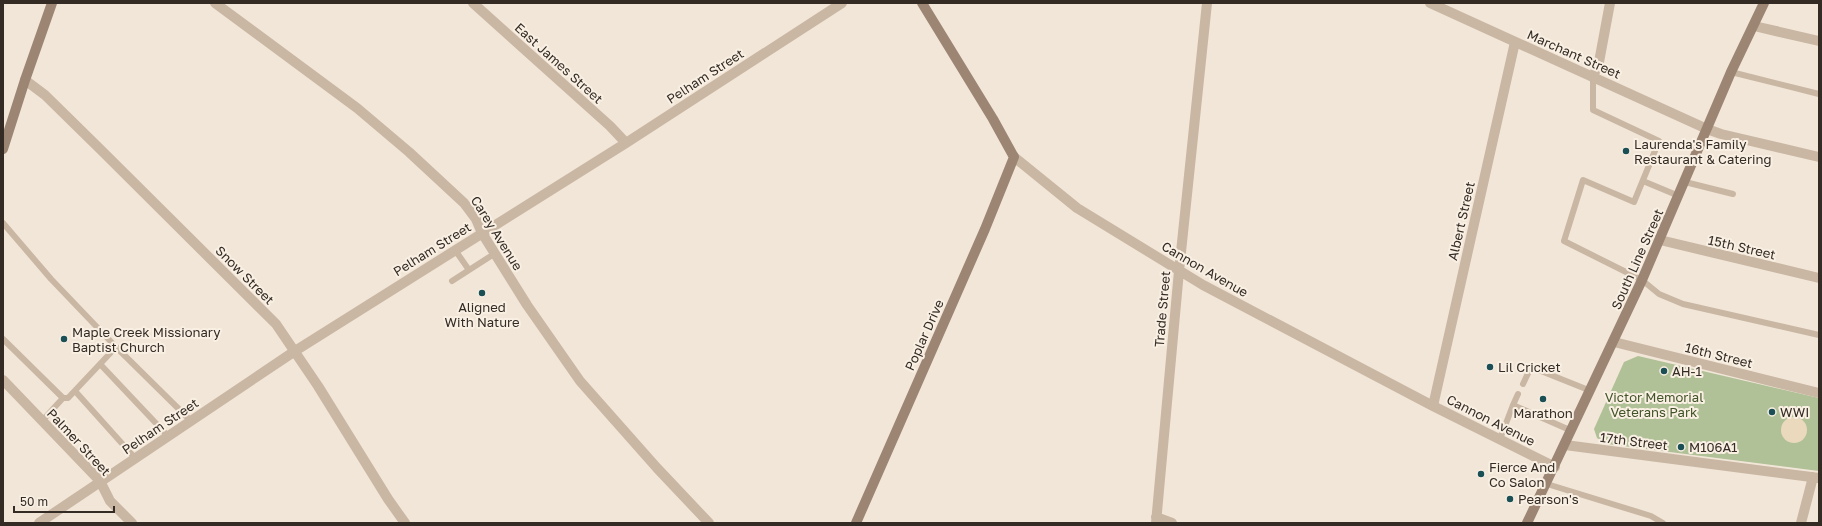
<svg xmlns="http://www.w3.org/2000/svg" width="1822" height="526" font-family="'Golos Text',sans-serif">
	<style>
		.green { fill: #b0c097 }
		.plaza { fill: #ead9bd }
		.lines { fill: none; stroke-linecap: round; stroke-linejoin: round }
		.lane { stroke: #c9b6a3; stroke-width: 6 }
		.street { stroke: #c9b6a3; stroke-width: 10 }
		.secondary { stroke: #9d8574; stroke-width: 10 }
		.poi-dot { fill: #1a4f56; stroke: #f9f0e3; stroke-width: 1.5 }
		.labels { text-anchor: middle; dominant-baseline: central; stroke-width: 4; stroke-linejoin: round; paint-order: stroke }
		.street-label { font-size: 13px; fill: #342b25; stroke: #f9f0e3 }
		.poi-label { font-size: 13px; fill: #342b25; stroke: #f9f0e3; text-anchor: start }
		.park-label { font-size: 13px; fill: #415328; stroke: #f9f0e3 }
	</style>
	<rect width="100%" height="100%" fill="#f1e6d7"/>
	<!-- green -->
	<path class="green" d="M 1638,356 L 1819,398 L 1819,471 L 1607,444 L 1597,438 L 1594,429 L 1624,362 Z"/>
	<!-- plaza -->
	<path class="plaza" d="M1781 430a13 13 0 1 1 26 0a13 13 0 1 1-26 0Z"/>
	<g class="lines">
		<!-- lane -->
		<path class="lane" d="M 1731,72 L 1819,94
			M 1593,77 L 1593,110 L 1659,141 L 1634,202 L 1583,180 L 1564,241 L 1642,280 L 1659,294 L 1683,304 L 1819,335
			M 1643,181 L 1679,196
			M 1685,182 L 1733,194
			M 3,223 L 51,279 L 116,347 L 191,421
			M 455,250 L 469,270
			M 452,281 L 494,254
			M 3,339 L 63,398 L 68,398 L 116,347
			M 100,364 L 168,436
			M 1523,384 L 1531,367 L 1591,391
			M 75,391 L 135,458
			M 1513,405 L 1518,394
			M 42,421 L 63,398
			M 1500,439 L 1513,405 L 1572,431
			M 1547,484 L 1651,516 L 1663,523"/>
		<!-- street -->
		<path class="street" d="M 215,3 L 357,108 L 409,152 L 464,203 L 476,219 L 482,233 L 527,305 L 580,381 L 657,468 L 709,523
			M 473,3 L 610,126 L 626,143
			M 1430,3 L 1707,129 L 1721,134 L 1819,157
			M 1754,26 L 1819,41
			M 1593,77 L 1599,62 L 1610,3
			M 25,80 L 45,95 L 99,148 L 276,324 L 318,386 L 388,499 L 405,523
			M 1014,157 L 1077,208 L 1203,285 L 1433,406 L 1555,467
			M 1660,240 L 1819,278
			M 1614,342 L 1819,393
			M 3,380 L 100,481 L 110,501 L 132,523
			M 1433,406 L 1515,42
			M 1565,445 L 1819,478
			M 1156,517 L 1172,523
			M 39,523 L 295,351 L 626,143 L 842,3
			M 1156,523 L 1179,271 L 1207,3
			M 1801,523 L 1813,477"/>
		<!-- secondary -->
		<path class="secondary" d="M 3,149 L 25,80 L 52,3
			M 856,523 L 985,229 L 1014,157 L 993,119 L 922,3
			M 1527,523 L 1642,280 L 1731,72 L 1764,3"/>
	</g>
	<!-- markers -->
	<g class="poi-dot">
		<circle cx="1626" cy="151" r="4"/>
		<circle cx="482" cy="293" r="4"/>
		<circle cx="64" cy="339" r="4"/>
		<circle cx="1490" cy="367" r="4"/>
		<circle cx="1664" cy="371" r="4"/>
		<circle cx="1543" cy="399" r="4"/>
		<circle cx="1772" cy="412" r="4"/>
		<circle cx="1681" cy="447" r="4"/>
		<circle cx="1481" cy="474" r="4"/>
		<circle cx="1510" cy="499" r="4"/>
	</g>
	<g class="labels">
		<!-- street labels -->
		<g class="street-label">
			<text transform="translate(1574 54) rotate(24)">Marchant Street</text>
			<text transform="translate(559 63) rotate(42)">East James Street</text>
			<text transform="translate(705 76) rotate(-33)">Pelham Street</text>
			<text transform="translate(1461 221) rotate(-77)">Albert Street</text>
			<text transform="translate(497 233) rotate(58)">Carey Avenue</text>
			<text transform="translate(1742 247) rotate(13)">15th Street</text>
			<text transform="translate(432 249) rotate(-32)">Pelham Street</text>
			<text transform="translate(1637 259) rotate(-66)">South Line Street</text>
			<text transform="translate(1205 269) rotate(30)">Cannon Avenue</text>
			<text transform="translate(245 275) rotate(45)">Snow Street</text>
			<text transform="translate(1162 309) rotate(-85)">Trade Street</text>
			<text transform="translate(924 335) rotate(-66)">Poplar Drive</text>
			<text transform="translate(1719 355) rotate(14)">16th Street</text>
			<text transform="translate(1491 420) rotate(27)">Cannon Avenue</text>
			<text transform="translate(160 426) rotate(-34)">Pelham Street</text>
			<text transform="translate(1634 441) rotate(7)">17th Street</text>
			<text transform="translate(79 442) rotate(47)">Palmer Street</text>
		</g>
		<!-- poi labels -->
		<g class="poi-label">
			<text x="1634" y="144">Laurenda's Family<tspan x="1634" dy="15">Restaurant &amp; Catering</tspan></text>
			<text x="482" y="307" text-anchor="middle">Aligned<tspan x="482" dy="15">With Nature</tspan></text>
			<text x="72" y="332">Maple Creek Missionary<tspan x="72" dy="15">Baptist Church</tspan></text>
			<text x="1498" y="367">Lil Cricket</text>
			<text x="1672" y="371">AH-1</text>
			<text x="1780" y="412">WWI</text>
			<text x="1543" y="413" text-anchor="middle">Marathon</text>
			<text x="1689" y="447">M106A1</text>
			<text x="1489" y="467">Fierce And<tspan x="1489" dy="15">Co Salon</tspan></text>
			<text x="1518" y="499">Pearson's</text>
		</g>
		<!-- park labels -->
		<g class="park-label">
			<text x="1654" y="397">Victor Memorial<tspan x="1654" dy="15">Veterans Park</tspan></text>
		</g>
	</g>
	<!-- border -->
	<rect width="1822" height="526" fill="none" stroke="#342b25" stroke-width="8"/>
	<!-- scale -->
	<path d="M14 506v6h100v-6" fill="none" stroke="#342b25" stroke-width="2"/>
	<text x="20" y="506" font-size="12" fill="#342b25" stroke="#f9f0e3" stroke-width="3" paint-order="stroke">50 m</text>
</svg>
